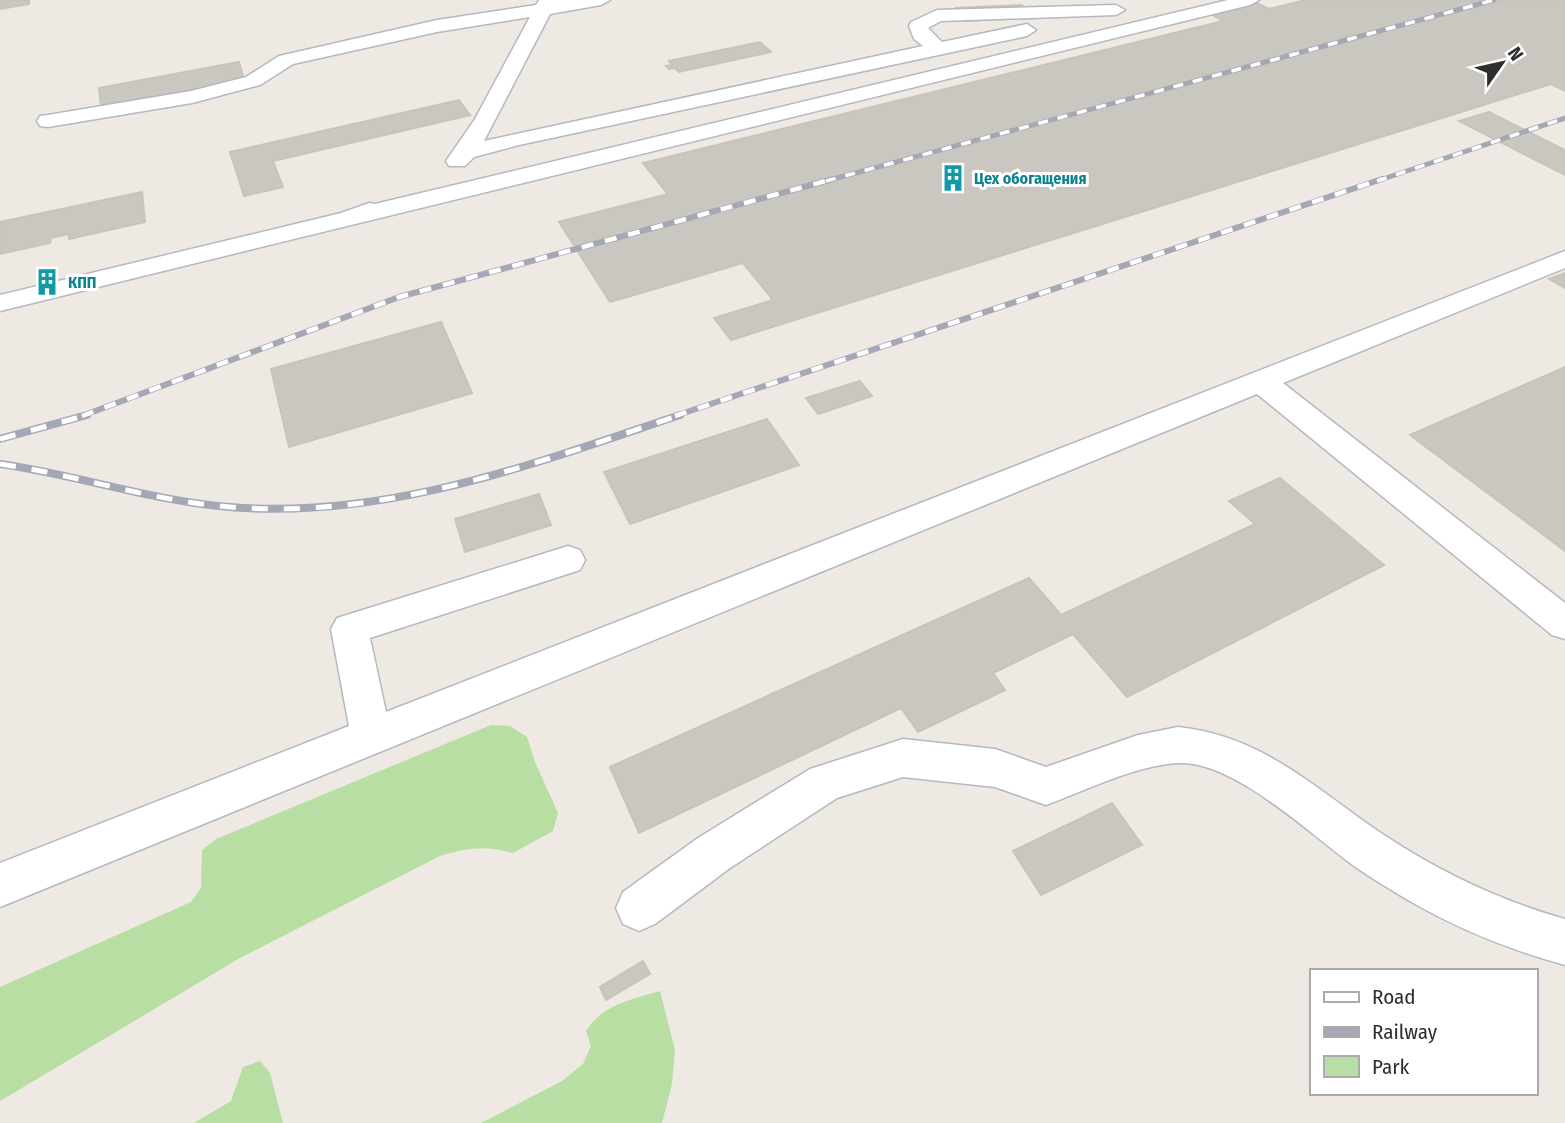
<svg xmlns="http://www.w3.org/2000/svg" width="1565" height="1123" font-family="'Fira Sans Condensed',sans-serif">
	<style>
		.green { fill: #b8dea4 }
		.building { fill: #cac7c0; stroke: #c9c4bb; stroke-width: 2 }
		.lines { fill: none; stroke-linecap: round; stroke-linejoin: round }
		.minor-casing { stroke: #b5b8c0; stroke-width: 3 }
		.minor { fill: #fff; fill-rule: evenodd }
		.rail-far2-casing { stroke: #a5a7b6; stroke-width: 5 }
		.rail-far1-casing { stroke: #a5a7b6; stroke-width: 6 }
		.rail-casing { stroke: #a5a7b6; stroke-width: 8 }
		.rail-far2 { stroke: #fff; stroke-width: 3.5; stroke-dasharray: 10; stroke-linecap: butt }
		.rail-far1 { stroke: #fff; stroke-width: 4.5; stroke-dasharray: 12; stroke-linecap: butt }
		.rail { stroke: #fff; stroke-width: 5; stroke-dasharray: 16; stroke-linecap: butt }
		.labels { text-anchor: middle; dominant-baseline: central; stroke-width: 6; stroke-linejoin: round; paint-order: stroke }
		.far-culture-label { font-size: 16px; font-weight: bold; fill: #0d838f; stroke: #fff; text-anchor: start }
	</style>
	<rect width="100%" height="100%" fill="#eee9e2"/>
	<!-- green -->
	<path class="green" d="M 491,725 L 510,726 L 527,737 L 535,762 L 558,813 L 553,831 L 513,853 C 485,845 467,848 440,856 L 240,958 L 0,1101 L 0,987 L 191,902 L 201,888 L 202,850 L 216,839 Z
		M 660,991 L 675,1050 L 672,1084 L 662,1123 L 481,1123 L 562,1081 L 583,1064 L 591,1046 L 586,1031 C 602,1005 632,999 660,991 Z
		M 260,1061 L 270,1073 L 283,1123 L 194,1123 L 231,1101 L 243,1067 Z"/>
	<!-- building -->
	<path class="building" d="M 0,0 L 29,0 L 29,4 L 0,9 Z
		M 1306,0 L 1565,0 L 1565,91 L 1551,84 L 731,340 L 714,318 L 773,300 L 743,263 L 610,302 L 559,222 L 668,194 L 643,163 L 1223,21 L 1209,13 L 1255,2 L 1269,9 Z
		M 1022,5 L 1031,18 L 964,21 L 956,8 Z
		M 760,42 L 771,52 L 679,72 L 675,68 L 669,69 L 666,66 L 672,65 L 669,61 Z
		M 239,62 L 244,80 L 101,107 L 99,88 Z
		M 459,100 L 470,115 L 273,161 L 283,187 L 244,196 L 230,152 Z
		M 1489,112 L 1565,150 L 1565,175 L 1459,121 Z
		M 142,192 L 145,222 L 69,239 L 69,234 L 51,238 L 50,243 L 0,254 L 0,222 Z
		M 1565,273 L 1565,288 L 1549,279 Z
		M 441,322 L 472,393 L 289,447 L 271,369 Z
		M 1565,367 L 1565,551 L 1410,435 Z
		M 860,381 L 872,396 L 818,414 L 806,398 Z
		M 767,419 L 799,465 L 630,524 L 604,472 Z
		M 1280,478 L 1384,565 L 1127,697 L 1073,634 L 993,673 L 1005,690 L 918,732 L 901,708 L 639,833 L 610,767 L 1029,578 L 1061,615 L 1255,524 L 1229,501 Z
		M 539,494 L 551,525 L 465,552 L 455,519 Z
		M 1112,803 L 1142,845 L 1041,895 L 1013,851 Z
		M 643,961 L 650,974 L 606,1000 L 600,987 Z"/>
	<g class="lines">
		<defs>
			<path id="minor" d="M 539,0 L 610,0 L 601,5 L 550,14 L 484,141 L 923,46 L 914,39 L 909,26 L 911,22 L 937,10 L 1116,5 L 1125,10 L 1116,15 L 941,21 L 928,28 L 942,42 L 1027,24 L 1036,30 L 1027,36 L 519,145 L 474,157 L 465,166 L 449,166 L 446,161 L 475,119 L 530,17 L 437,32 L 293,64 L 260,85 L 192,103 L 48,127 L 40,126 L 37,121 L 40,116 L 48,115 L 191,91 L 246,77 L 279,56 L 437,20 L 536,5 Z
				M 1228,0 L 1259,0 L 1250,5 L 0,311 L 0,295 L 341,213 L 369,203 L 375,204 Z
				M 1565,251 L 1565,268 L 1283,383 L 1565,603 L 1565,639 L 1552,635 L 1257,394 L 0,907 L 0,863 L 349,726 L 331,629 L 337,618 L 568,546 L 580,550 L 585,560 L 580,570 L 370,638 L 386,712 Z
				M 1178,727 C 1265,736 1317,791 1387,837 C 1442,873 1501,901 1565,919 L 1565,965 C 1510,950 1458,929 1408,900 C 1390,889 1371,878 1354,866 C 1310,834 1233,760 1178,763 C 1133,766 1087,790 1046,805 L 995,787 L 903,777 L 837,798 L 730,868 L 655,924 L 639,931 L 623,924 L 616,908 L 623,892 L 698,838 L 810,769 L 903,739 L 995,749 L 1046,767 L 1138,735 Z"/>
		</defs>
		<!-- minor casing -->
		<use href="#minor" class="minor-casing"/>
		<!-- minor -->
		<use href="#minor" class="minor"/>
		<defs>
			<path id="rail-far2" d="M 826,181 L 1494,0
				M 1377,181 L 1565,118"/>
			<path id="rail-far1" d="M 82,416 L 399,297 L 833,179
				M 675,416 L 1382,179"/>
			<path id="rail" d="M 0,439 L 87,415
				M 0,464 C 78,475 152,501 230,507 C 386,520 536,463 680,415"/>
		</defs>
		<!-- rail-far2 casing -->
		<use href="#rail-far2" class="rail-far2-casing"/>
		<!-- rail-far1 casing -->
		<use href="#rail-far1" class="rail-far1-casing"/>
		<!-- rail casing -->
		<use href="#rail" class="rail-casing"/>
		<!-- rail-far2 -->
		<use href="#rail-far2" class="rail-far2"/>
		<!-- rail-far1 -->
		<use href="#rail-far1" class="rail-far1"/>
		<!-- rail -->
		<use href="#rail" class="rail"/>
	</g>
	<!-- icons -->
	<defs>
		<symbol id="building-bare" viewBox="-9 -9 18 18"><path d="M-4-6H4V6H1V3H-1V6H-4ZM-2.5-4.3h1.7v1.8h-1.7ZM.8-4.3h1.7v1.8H.8ZM-2.5-1h1.7V.8h-1.7ZM.8-1h1.7V.8H.8Z" fill="#0f9aa8" stroke="#fff" stroke-width="2.5" paint-order="stroke"/></symbol>
	</defs>
	<g fill-rule="evenodd">
		<use href="#building-bare" x="934" y="159" width="38" height="38"/>
		<use href="#building-bare" x="28" y="263" width="38" height="38"/>
	</g>
	<g class="labels">
		<!-- far-culture labels -->
		<g class="far-culture-label">
			<text x="974" y="178">Цех обогащения</text>
			<text x="68" y="282">КПП</text>
		</g>
	</g>
	<!-- legend -->
	<rect x="1310" y="969" width="228" height="126" fill="#ffffff" stroke="#ababab" stroke-width="2"/>
	<rect x="1324" y="992" width="35" height="10" fill="#ffffff" stroke="#ababab" stroke-width="2"/>
	<text x="1372" y="1004" font-size="21" fill="#2e2e2e">Road</text>
	<rect x="1324" y="1027" width="35" height="10" fill="#a5a7b6" stroke="#ababab" stroke-width="2"/>
	<text x="1372" y="1039" font-size="21" fill="#2e2e2e">Railway</text>
	<rect x="1324" y="1056" width="35" height="21" fill="#b8dea4" stroke="#ababab" stroke-width="2"/>
	<text x="1372" y="1074" font-size="21" fill="#2e2e2e">Park</text>
	<!-- north arrow -->
	<g transform="translate(1502 63) rotate(56)" stroke="#ffffff" stroke-width="5" paint-order="stroke">
	<path d="M0-5L12 26L0 18L-12 26Z" fill="#2e2e2e"/>
	<text y="-10" font-size="19" font-weight="bold" text-anchor="middle" fill="#2e2e2e">N</text>
	</g>
</svg>
